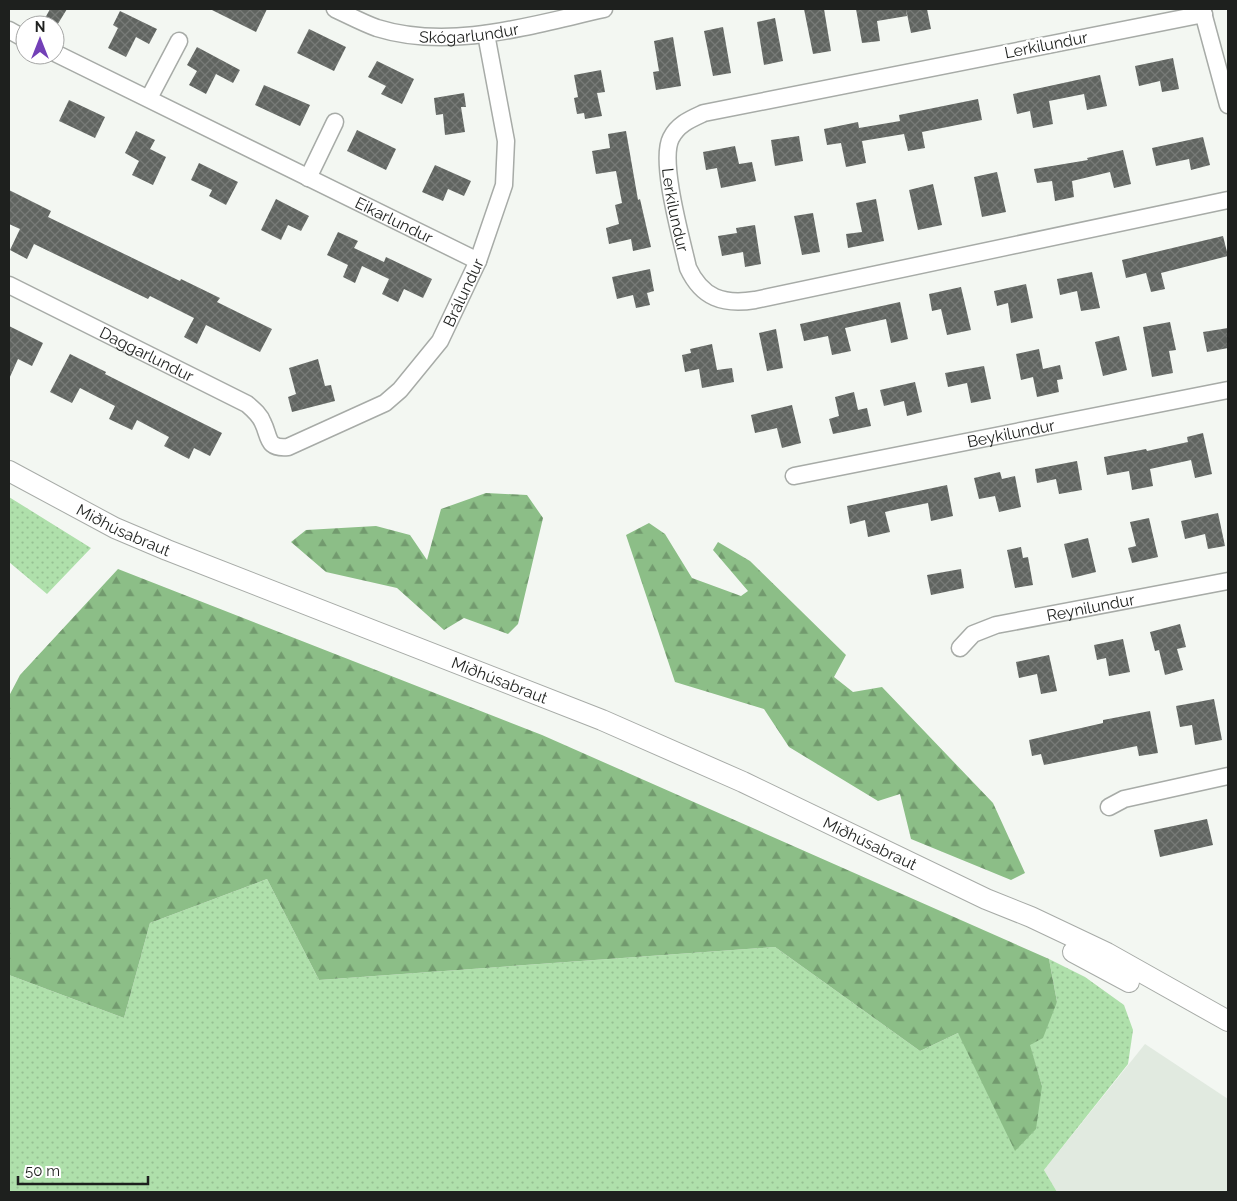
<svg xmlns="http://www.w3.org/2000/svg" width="1237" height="1201" font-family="Raleway,sans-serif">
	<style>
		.built { fill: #e1eae0 }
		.grass { fill: url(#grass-dots) }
		.forest { fill: url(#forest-firs) }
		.building { fill: url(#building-cross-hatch) }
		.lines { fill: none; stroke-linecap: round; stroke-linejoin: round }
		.minor-casing { stroke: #a7aba7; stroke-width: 19 }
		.tertiary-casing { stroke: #a7aba7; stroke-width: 22 }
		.minor { stroke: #fff; stroke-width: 16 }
		.tertiary { stroke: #fff; stroke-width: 20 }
		.labels { text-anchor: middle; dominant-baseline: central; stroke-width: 5; stroke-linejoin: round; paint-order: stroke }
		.street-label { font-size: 16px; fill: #1e201e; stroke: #fff }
	</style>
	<defs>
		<pattern id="grass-dots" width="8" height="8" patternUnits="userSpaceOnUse" patternTransform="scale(1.25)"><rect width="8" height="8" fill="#afe0ab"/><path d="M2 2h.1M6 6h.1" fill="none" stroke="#96c093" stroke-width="1.8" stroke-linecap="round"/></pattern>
		<pattern id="forest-firs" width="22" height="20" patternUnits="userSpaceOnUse" patternTransform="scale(1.25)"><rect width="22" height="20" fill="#8cbe87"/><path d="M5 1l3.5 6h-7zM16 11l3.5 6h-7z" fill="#729a6e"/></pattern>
		<pattern id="building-cross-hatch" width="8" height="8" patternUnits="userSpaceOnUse" patternTransform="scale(1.25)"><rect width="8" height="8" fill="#606460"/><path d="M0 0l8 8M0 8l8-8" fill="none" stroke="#777a77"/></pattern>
	</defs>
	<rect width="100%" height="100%" fill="#f3f7f2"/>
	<!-- built -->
	<path class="built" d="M 1145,1044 L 1228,1099 L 1228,1192 L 1057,1192 L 1044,1170 Z"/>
	<!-- grass -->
	<path class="grass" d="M 9,497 L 91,548 L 47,594 L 9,562 Z
		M 267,879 L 319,980 L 775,947 L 920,1051 L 958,1033 L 1042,1086 L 1029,1044 L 1057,1002 L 1049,959 L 1085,977 L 1124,1005 L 1133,1030 L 1128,1064 L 1044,1170 L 1057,1192 L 9,1192 L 9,975 L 124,1018 L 150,923 Z"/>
	<!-- forest -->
	<path class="forest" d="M 486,493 L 527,495 L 543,518 L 518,624 L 508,634 L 464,618 L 444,630 L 397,588 L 326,572 L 291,542 L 306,530 L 376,526 L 410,535 L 427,560 L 441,509 Z
		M 649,523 L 665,534 L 692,578 L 741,596 L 748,591 L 713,550 L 718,542 L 750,561 L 846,655 L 834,677 L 853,692 L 882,687 L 993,803 L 1025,873 L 1011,880 L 911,839 L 900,794 L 878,801 L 789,747 L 764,709 L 675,682 L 626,535 Z
		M 118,569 L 542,735 L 1049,959 L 1057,1002 L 1043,1038 L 1030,1045 L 1042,1086 L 1036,1129 L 1015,1151 L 958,1033 L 920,1051 L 775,947 L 319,980 L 267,879 L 150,923 L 124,1018 L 9,975 L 9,696 L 20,675 Z"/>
	<!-- building -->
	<path class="building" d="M 50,9 L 67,9 L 56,27 L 44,20 Z
		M 210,9 L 267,9 L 256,32 Z
		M 804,9 L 824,9 L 831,51 L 813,54 Z
		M 856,9 L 927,9 L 931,29 L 911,33 L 906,9 L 907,16 L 877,21 L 880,41 L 862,43 Z
		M 120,11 L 157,29 L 149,44 L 136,37 L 126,57 L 108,48 L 118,28 L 113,25 Z
		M 775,18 L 783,61 L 764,65 L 757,22 Z
		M 723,27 L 731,73 L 713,76 L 704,31 Z
		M 309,29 L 346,47 L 334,71 L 297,53 Z
		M 673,37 L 681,86 L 656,90 L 653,72 L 659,71 L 654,41 Z
		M 197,47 L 240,70 L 233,83 L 216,74 L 206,94 L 189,85 L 197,71 L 187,65 Z
		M 1173,58 L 1179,89 L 1162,92 L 1160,81 L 1139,86 L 1135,66 Z
		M 377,61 L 414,79 L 402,104 L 381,94 L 386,86 L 368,77 Z
		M 601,70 L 605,92 L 597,93 L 602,116 L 585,119 L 584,113 L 577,114 L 574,98 L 578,97 L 574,75 Z
		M 1100,75 L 1107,106 L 1087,110 L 1084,94 L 1049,101 L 1053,124 L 1033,128 L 1030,111 L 1017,114 L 1013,94 Z
		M 264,85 L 310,105 L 300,126 L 255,105 Z
		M 464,93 L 466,107 L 461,107 L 465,132 L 445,135 L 443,114 L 436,115 L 434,98 Z
		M 978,99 L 982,120 L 922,132 L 925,148 L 908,151 L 904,134 L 862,141 L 866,163 L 846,167 L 841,143 L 827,145 L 824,129 L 858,122 L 859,128 L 900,121 L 899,115 Z
		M 69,100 L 105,117 L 95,138 L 59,121 Z
		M 357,130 L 396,149 L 386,170 L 347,151 Z
		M 136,131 L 155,140 L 150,149 L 166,157 L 153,185 L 132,175 L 139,161 L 125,153 Z
		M 626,131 L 638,200 L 640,199 L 651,247 L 633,251 L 631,239 L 609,244 L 606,228 L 619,224 L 615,205 L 622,203 L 616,171 L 596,174 L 592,151 L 610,148 L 608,134 Z
		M 799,136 L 803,161 L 775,166 L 771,140 Z
		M 1203,137 L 1210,165 L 1191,170 L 1189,159 L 1156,166 L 1152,148 Z
		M 735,146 L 739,164 L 752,162 L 756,181 L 721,188 L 717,168 L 706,170 L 703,152 Z
		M 1123,150 L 1131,184 L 1114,188 L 1110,172 L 1072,181 L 1074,197 L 1055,201 L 1052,181 L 1037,183 L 1034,169 L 1088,160 L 1087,158 Z
		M 199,163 L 238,182 L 226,205 L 209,196 L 212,190 L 191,180 Z
		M 435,165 L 471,181 L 464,196 L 448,189 L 443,201 L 422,192 Z
		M 997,172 L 1006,212 L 982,217 L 974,177 Z
		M 933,184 L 942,225 L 918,230 L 909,190 Z
		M 9,190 L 51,211 L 48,217 L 180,281 L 181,279 L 220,298 L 217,302 L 272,329 L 260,352 L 206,325 L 197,344 L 184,337 L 194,318 L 150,296 L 148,299 L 34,244 L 27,259 L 10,250 L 20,229 L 9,224 Z
		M 276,199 L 309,216 L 301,231 L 288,225 L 281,240 L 261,230 Z
		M 876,199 L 884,241 L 848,248 L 846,234 L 862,232 L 856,203 Z
		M 813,213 L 820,252 L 802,255 L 794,216 Z
		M 755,225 L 761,264 L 745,267 L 743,252 L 722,256 L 718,236 L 737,233 L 736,228 Z
		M 338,232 L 358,241 L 354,248 L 384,262 L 386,257 L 432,279 L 423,298 L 404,289 L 398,302 L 382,294 L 389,279 L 362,266 L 355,283 L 343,277 L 348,265 L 327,255 Z
		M 1223,236 L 1228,256 L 1161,273 L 1165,289 L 1151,292 L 1146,273 L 1126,278 L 1122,260 Z
		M 650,269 L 654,291 L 647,293 L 650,305 L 636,308 L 633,295 L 617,299 L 612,277 Z
		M 1092,272 L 1100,308 L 1081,311 L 1077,291 L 1060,295 L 1057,279 Z
		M 1026,284 L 1033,318 L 1011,323 L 1008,303 L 997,306 L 994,291 Z
		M 961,287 L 971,330 L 947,335 L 941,309 L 932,311 L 929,294 Z
		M 900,302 L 908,339 L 891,343 L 886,319 L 845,328 L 851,351 L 832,355 L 828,336 L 804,341 L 800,324 Z
		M 1170,322 L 1176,350 L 1169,351 L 1173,373 L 1152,377 L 1143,327 Z
		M 9,326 L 43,343 L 32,366 L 18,359 L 9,379 Z
		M 1228,328 L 1228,348 L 1207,352 L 1203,332 Z
		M 776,329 L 783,368 L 767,371 L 759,333 Z
		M 1119,336 L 1127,370 L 1103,376 L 1095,342 Z
		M 712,344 L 717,370 L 732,368 L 734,382 L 702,388 L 699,369 L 685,372 L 682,355 L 691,353 L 690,349 Z
		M 1039,349 L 1043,369 L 1060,365 L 1063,379 L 1057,380 L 1059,392 L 1037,397 L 1033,377 L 1021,380 L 1016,354 Z
		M 70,354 L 106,372 L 105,374 L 222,433 L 210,456 L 194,448 L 189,459 L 164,446 L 169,437 L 137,420 L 132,430 L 109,419 L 115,406 L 80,388 L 72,403 L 50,392 Z
		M 318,359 L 325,386 L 331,385 L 335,401 L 292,412 L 288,397 L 296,394 L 289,368 Z
		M 984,366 L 991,399 L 971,403 L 967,383 L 948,387 L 945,373 Z
		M 915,382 L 922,412 L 907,416 L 904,401 L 884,406 L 880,390 Z
		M 854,392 L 858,410 L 867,408 L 871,426 L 833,434 L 829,419 L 839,416 L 835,397 Z
		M 792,405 L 801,443 L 782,448 L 777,428 L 755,433 L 751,415 Z
		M 1203,433 L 1212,474 L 1195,478 L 1191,460 L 1150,469 L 1153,486 L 1132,490 L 1129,471 L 1107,475 L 1104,457 L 1146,449 L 1147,451 L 1188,442 L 1187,437 Z
		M 1077,461 L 1082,490 L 1059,494 L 1056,479 L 1037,483 L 1035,469 Z
		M 1000,472 L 1002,479 L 1015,476 L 1021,507 L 999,512 L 995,496 L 979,499 L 974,478 Z
		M 947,485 L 953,516 L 931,521 L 928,503 L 898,509 L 885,512 L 890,532 L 868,537 L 865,520 L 850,524 L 847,506 Z
		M 1218,513 L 1225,546 L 1208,549 L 1205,534 L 1185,539 L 1181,521 Z
		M 1149,518 L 1158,557 L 1132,563 L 1128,548 L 1136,546 L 1130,522 Z
		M 1088,538 L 1096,572 L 1072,578 L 1064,544 Z
		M 1021,547 L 1023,558 L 1028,557 L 1033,585 L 1015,588 L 1007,550 Z
		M 961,569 L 964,588 L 931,595 L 927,575 Z
		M 1180,624 L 1186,647 L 1177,649 L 1183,670 L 1165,675 L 1159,650 L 1155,651 L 1150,632 Z
		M 1123,639 L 1130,672 L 1109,676 L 1106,658 L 1097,660 L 1094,645 Z
		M 1049,655 L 1057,691 L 1041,694 L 1037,674 L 1019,678 L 1016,662 Z
		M 1214,699 L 1222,740 L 1195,745 L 1192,725 L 1180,727 L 1176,706 Z
		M 1150,711 L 1158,753 L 1139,756 L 1137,746 L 1044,765 L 1041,754 L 1032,756 L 1029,740 L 1103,723 L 1103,720 Z
		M 1207,819 L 1213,845 L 1160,857 L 1154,830 Z"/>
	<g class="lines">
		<defs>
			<g id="minor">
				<path id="s1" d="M 335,9 C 348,15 363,23 377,28 C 451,51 531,25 604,9"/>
				<path d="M 1202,9 L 1228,105"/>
				<path id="s2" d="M 1204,14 L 704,113 C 691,119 678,124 671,138 C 659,161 682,241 688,268 C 702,298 723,305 755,300 L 1228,200"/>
				<path d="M 9,30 L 25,39"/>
				<path id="s3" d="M 55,53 L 478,261"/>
				<path d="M 149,98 L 179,41"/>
				<path d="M 308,178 L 335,122"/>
				<path id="s4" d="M 9,285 L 247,404 C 254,410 260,415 263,423 C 270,437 266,449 288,447 L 385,403 L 400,390 L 440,341 L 478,261 L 504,185 L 506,141 L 486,34"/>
				<path id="s5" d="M 794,476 L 1228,390"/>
				<path id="s6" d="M 960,648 L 973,634 L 996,625 L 1228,581"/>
				<path d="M 1109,807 L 1124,799 L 1228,776"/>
			</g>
			<g id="tertiary">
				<path id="s7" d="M 9,471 L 115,528 L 167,550 L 602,720 L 743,782 L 986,899 L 1031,917 L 1107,953 L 1228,1021"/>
				<path d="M 1073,952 L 1129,982"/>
			</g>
		</defs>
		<!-- minor casing -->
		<use href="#minor" class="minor-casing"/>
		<!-- tertiary casing -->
		<use href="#tertiary" class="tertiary-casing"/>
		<!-- minor -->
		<use href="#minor" class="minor"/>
		<!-- tertiary -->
		<use href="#tertiary" class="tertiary"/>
	</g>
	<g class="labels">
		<!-- street labels -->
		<g class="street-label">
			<text stroke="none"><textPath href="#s1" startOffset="139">Skógarlundur</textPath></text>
			<text transform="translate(1046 45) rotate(-11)">Lerkilundur</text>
			<text stroke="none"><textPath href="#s2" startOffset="625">Lerkilundur</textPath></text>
			<text stroke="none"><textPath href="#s3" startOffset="378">Eikarlundur</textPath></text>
			<text stroke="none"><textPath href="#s4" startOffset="574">Brálundur</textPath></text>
			<text stroke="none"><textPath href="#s4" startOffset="154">Daggarlundur</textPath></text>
			<text stroke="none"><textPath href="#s5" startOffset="221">Beykilundur</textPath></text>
			<text stroke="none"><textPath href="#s7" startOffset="129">Miðhúsabraut</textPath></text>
			<text stroke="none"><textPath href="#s6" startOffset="140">Reynilundur</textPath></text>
			<text stroke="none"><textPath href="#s7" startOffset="534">Miðhúsabraut</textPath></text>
			<text stroke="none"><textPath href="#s7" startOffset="939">Miðhúsabraut</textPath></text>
		</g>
	</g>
	<!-- border -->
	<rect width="1237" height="1201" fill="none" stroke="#1e201e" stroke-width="20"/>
	<!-- north arrow -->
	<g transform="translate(40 40)"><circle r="24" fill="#ffffff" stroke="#a5a6a5"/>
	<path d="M0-4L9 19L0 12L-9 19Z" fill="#7340b7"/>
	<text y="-8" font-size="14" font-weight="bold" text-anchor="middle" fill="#1e201e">N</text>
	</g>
	<!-- scale -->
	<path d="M18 1176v8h130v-8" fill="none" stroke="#1e201e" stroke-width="2.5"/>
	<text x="25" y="1176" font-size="15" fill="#1e201e" stroke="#ffffff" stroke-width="4" paint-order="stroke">50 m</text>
</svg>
